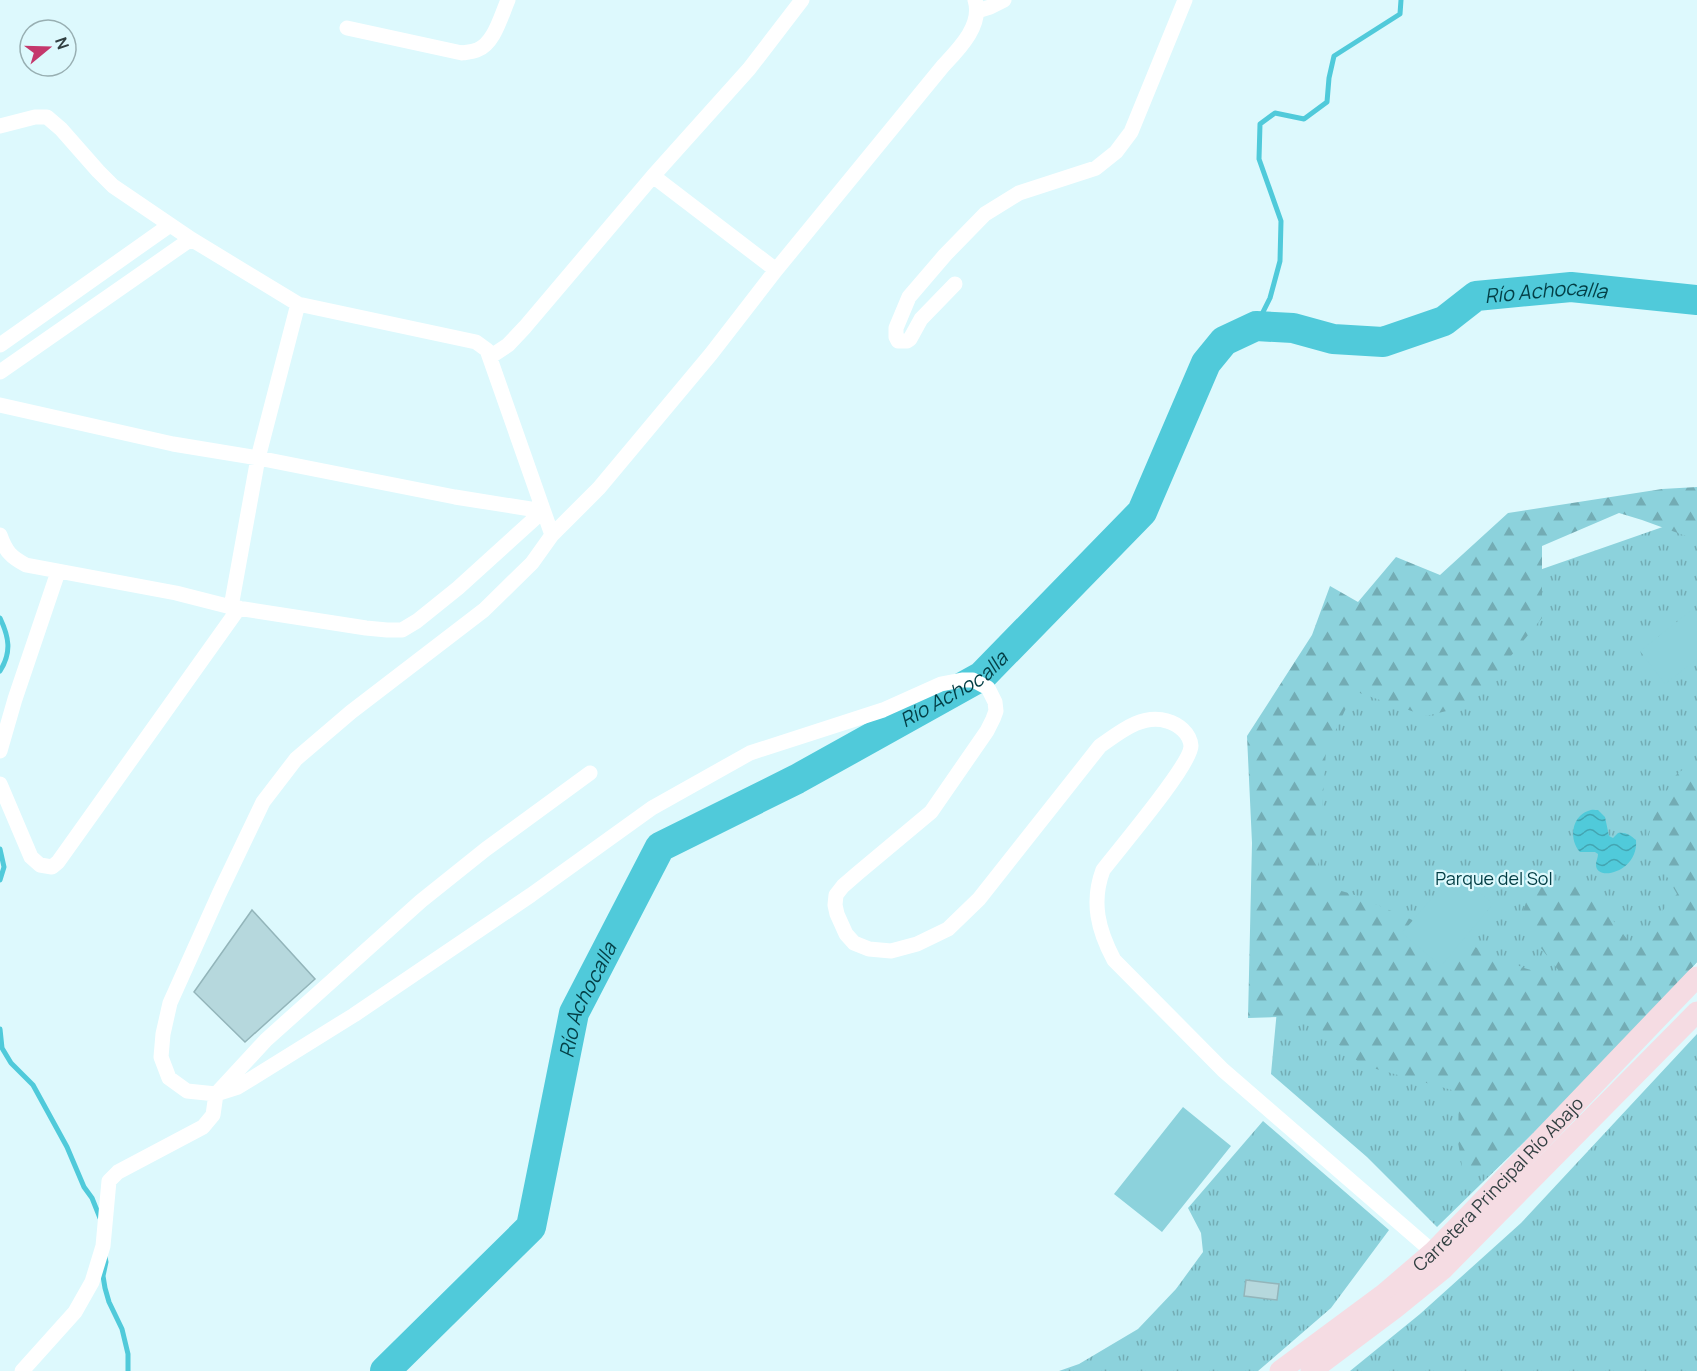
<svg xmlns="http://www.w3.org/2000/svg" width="1697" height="1371" font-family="Manrope,sans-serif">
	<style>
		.grass { fill: url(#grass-tufts) }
		.forest { fill: url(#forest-firs) }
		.pitch { fill: #8cd2dc }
		.water { fill: url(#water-waves) }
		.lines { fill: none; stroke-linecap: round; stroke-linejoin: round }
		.stream { stroke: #50cada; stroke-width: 5 }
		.river { stroke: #50cada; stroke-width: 30 }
		.building { fill: #b6d8dd; stroke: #93b5ba; stroke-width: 1.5 }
		.minor { stroke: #fff; stroke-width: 15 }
		.secondary { stroke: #f5dce3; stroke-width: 21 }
		.labels { text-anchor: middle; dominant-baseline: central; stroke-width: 4.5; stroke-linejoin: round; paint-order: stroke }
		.park-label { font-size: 18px; fill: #023d44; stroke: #ddf9fd }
		.street-label { font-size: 18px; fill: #313f41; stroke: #ddf9fd }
		.water-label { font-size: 20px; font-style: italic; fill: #033e45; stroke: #ddf9fd }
	</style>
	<defs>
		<pattern id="grass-tufts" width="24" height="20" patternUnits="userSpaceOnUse" patternTransform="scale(1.5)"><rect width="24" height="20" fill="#8cd2dc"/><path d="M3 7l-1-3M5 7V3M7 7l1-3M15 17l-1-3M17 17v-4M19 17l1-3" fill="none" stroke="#73acb4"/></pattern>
		<pattern id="forest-firs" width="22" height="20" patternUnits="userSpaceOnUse" patternTransform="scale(1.5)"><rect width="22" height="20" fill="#8cd2dc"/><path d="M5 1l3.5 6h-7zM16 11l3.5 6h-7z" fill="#73acb4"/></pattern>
		<pattern id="water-waves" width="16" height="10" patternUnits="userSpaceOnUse" patternTransform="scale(1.5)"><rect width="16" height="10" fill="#50cada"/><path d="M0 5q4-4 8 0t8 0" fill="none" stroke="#43a5b2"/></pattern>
	</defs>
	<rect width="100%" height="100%" fill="#ddf9fd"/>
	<!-- grass -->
	<path class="grass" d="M 1697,515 L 1697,962 L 1610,1058 L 1437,1227 L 1367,1157 L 1271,1074 L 1312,635 L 1525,575 Z
		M 1697,1034 L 1697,1371 L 1350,1371 L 1420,1314 L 1521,1223 Z
		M 1263,1121 L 1389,1230 L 1331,1308 L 1258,1371 L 1059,1371 L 1079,1364 L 1138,1329 L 1176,1289 L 1203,1252 L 1201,1233 L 1188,1208 Z"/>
	<!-- forest -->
	<path class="forest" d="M 1697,487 L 1697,540 L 1642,520 L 1619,513 L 1542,546 L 1542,618 L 1471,705 L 1426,716 L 1354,691 L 1326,751 L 1317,884 L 1352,894 L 1524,968 L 1566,980 L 1530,934 L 1521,916 L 1532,887 L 1587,885 L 1632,946 L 1677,894 L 1647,842 L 1655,812 L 1676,775 L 1691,763 L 1697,766 L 1697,962 L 1610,1058 L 1489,1176 L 1462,1166 L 1458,1142 L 1459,1092 L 1362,1065 L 1306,1016 L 1248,1018 L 1252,843 L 1247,736 L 1312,635 L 1330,586 L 1358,602 L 1396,557 L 1440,575 L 1508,513 L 1662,489 Z"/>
	<!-- pitch -->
	<path class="pitch" d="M 1693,609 L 1697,615 L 1697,659 L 1665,684 L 1640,651 Z
		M 1455,871 L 1493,904 L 1441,966 L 1402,933 Z
		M 1183,1107 L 1231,1146 L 1162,1232 L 1114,1194 Z"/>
	<!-- water -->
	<path class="water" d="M 1598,810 L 1605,817 L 1609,836 L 1613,838 L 1618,833 C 1626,832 1630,835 1636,840 C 1639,872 1595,883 1596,864 C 1596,861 1598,858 1598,854 L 1595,852 L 1580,852 C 1569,840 1571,817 1588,811 C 1592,809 1595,810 1598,810 Z"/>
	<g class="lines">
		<!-- stream -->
		<path class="stream" d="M 1256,326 L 1270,298 L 1280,261 L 1281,221 L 1259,159 L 1260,124 L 1275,113 L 1304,119 L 1327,102 L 1329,78 L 1334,56 L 1400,14 L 1401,0
			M 0,618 C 9,637 12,652 0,671
			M 0,849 L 4,867 L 0,880
			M 0,1029 L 2,1048 L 11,1063 L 33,1085 L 67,1147 L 84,1187 L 92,1198 L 100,1218
			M 105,1257 L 106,1262 L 103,1276 L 105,1288 L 109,1302 L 122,1329 L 128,1354 L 128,1371"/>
		<!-- river -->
		<path class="river" id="s1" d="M 385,1371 L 531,1227 L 574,1013 L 660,847 L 797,779 L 982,676 L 1142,512 L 1206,363 L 1224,341 L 1256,326 L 1293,328 L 1333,339 L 1383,342 L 1444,321 L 1476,296 L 1571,287 L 1697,300"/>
	</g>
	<!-- building -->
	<path class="building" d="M 252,910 L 315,979 L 245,1042 L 194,992 Z
		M 1246,1280 L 1279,1284 L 1277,1300 L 1244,1296 Z"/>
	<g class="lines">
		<!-- minor -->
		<path class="minor" d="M 975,0 C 983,25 959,49 943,66 L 776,270 L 711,354 L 599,488 L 552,535 L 532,563 L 484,610 L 351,712 L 296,759 L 263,802 L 219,894 L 170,1003 L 163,1034 L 161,1057 L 169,1078 L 187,1091 L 216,1094 L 238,1087 L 354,1015 L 531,895 L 652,808 L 750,753 L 883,710 L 941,684 L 962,680 L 973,680 L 988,688 L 995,702 L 996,711 L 993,719 L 987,731 L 931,812 L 858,873 L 843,886 L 836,895 L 835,905 L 837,914 L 846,934 L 854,943 L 869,949 L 891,951 L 917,944 L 948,929 L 979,899 L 1100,746 C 1119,733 1142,713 1167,721 C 1178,724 1190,733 1191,746 C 1191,765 1118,850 1103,870 C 1091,902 1098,930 1114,960 L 1223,1070 L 1433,1252
			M 977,11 L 990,7 L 1004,0
			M 347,28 L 462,53 C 467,52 472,52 477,50 C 494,44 501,16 508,0
			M 0,126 L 35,117 L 47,117 L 61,129 L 98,171 L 113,186 L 191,239 L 298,304 L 476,342 L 487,350 L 552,535
			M 653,176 L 776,270
			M 955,284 L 921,319 L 910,339 L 907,341 L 898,341 L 896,337 L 896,328 L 909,297 L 945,255 L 985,214 L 1019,193 L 1096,168 L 1116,152 L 1131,132 L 1185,0
			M 0,345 L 170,225
			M 490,357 L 508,345 L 525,327 L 653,176 L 749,69 L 802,0
			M 0,372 L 191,239
			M 0,405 L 173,444 L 258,458 L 455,497 L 543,511
			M 0,535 C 6,552 11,557 26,565 L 176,593 L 231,607 L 366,628 L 387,630 L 402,630 L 417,621 L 458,588 L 543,511
			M 231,607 L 258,458 L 298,304
			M 0,751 L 15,699 L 58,572
			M 0,784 L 31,857 L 40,865 L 52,867 L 58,862 L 239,608
			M 22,1371 L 75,1312 L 92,1282 L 103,1246 L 109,1181 L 118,1172 L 203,1127 L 213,1115 L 216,1094 L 266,1040 L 421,901 L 486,849 L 590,773"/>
		<!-- secondary -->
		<g class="secondary">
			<path id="s2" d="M 1280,1371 L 1384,1294 L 1433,1252 L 1472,1212 L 1697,977"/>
			<path d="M 1311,1371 L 1395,1308 L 1443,1269 L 1697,1012"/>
		</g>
	</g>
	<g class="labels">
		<!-- park labels -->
		<g class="park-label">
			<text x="1494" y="878">Parque del Sol</text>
		</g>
		<!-- street labels -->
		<g class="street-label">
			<text stroke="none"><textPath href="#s2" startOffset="288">Carretera Principal Río Abajo</textPath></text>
		</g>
		<!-- water labels -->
		<g class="water-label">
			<text stroke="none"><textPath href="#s1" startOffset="1734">Río Achocalla</textPath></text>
			<text stroke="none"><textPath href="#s1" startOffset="944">Río Achocalla</textPath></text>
			<text stroke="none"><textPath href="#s1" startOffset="440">Río Achocalla</textPath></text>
		</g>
	</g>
	<!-- north arrow -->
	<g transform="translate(48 48) rotate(71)"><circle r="28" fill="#ddf9fd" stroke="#98afb2" stroke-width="1.5"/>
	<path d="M0-4.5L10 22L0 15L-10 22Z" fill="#c4386c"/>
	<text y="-9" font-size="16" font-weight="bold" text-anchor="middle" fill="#313f41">N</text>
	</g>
</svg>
